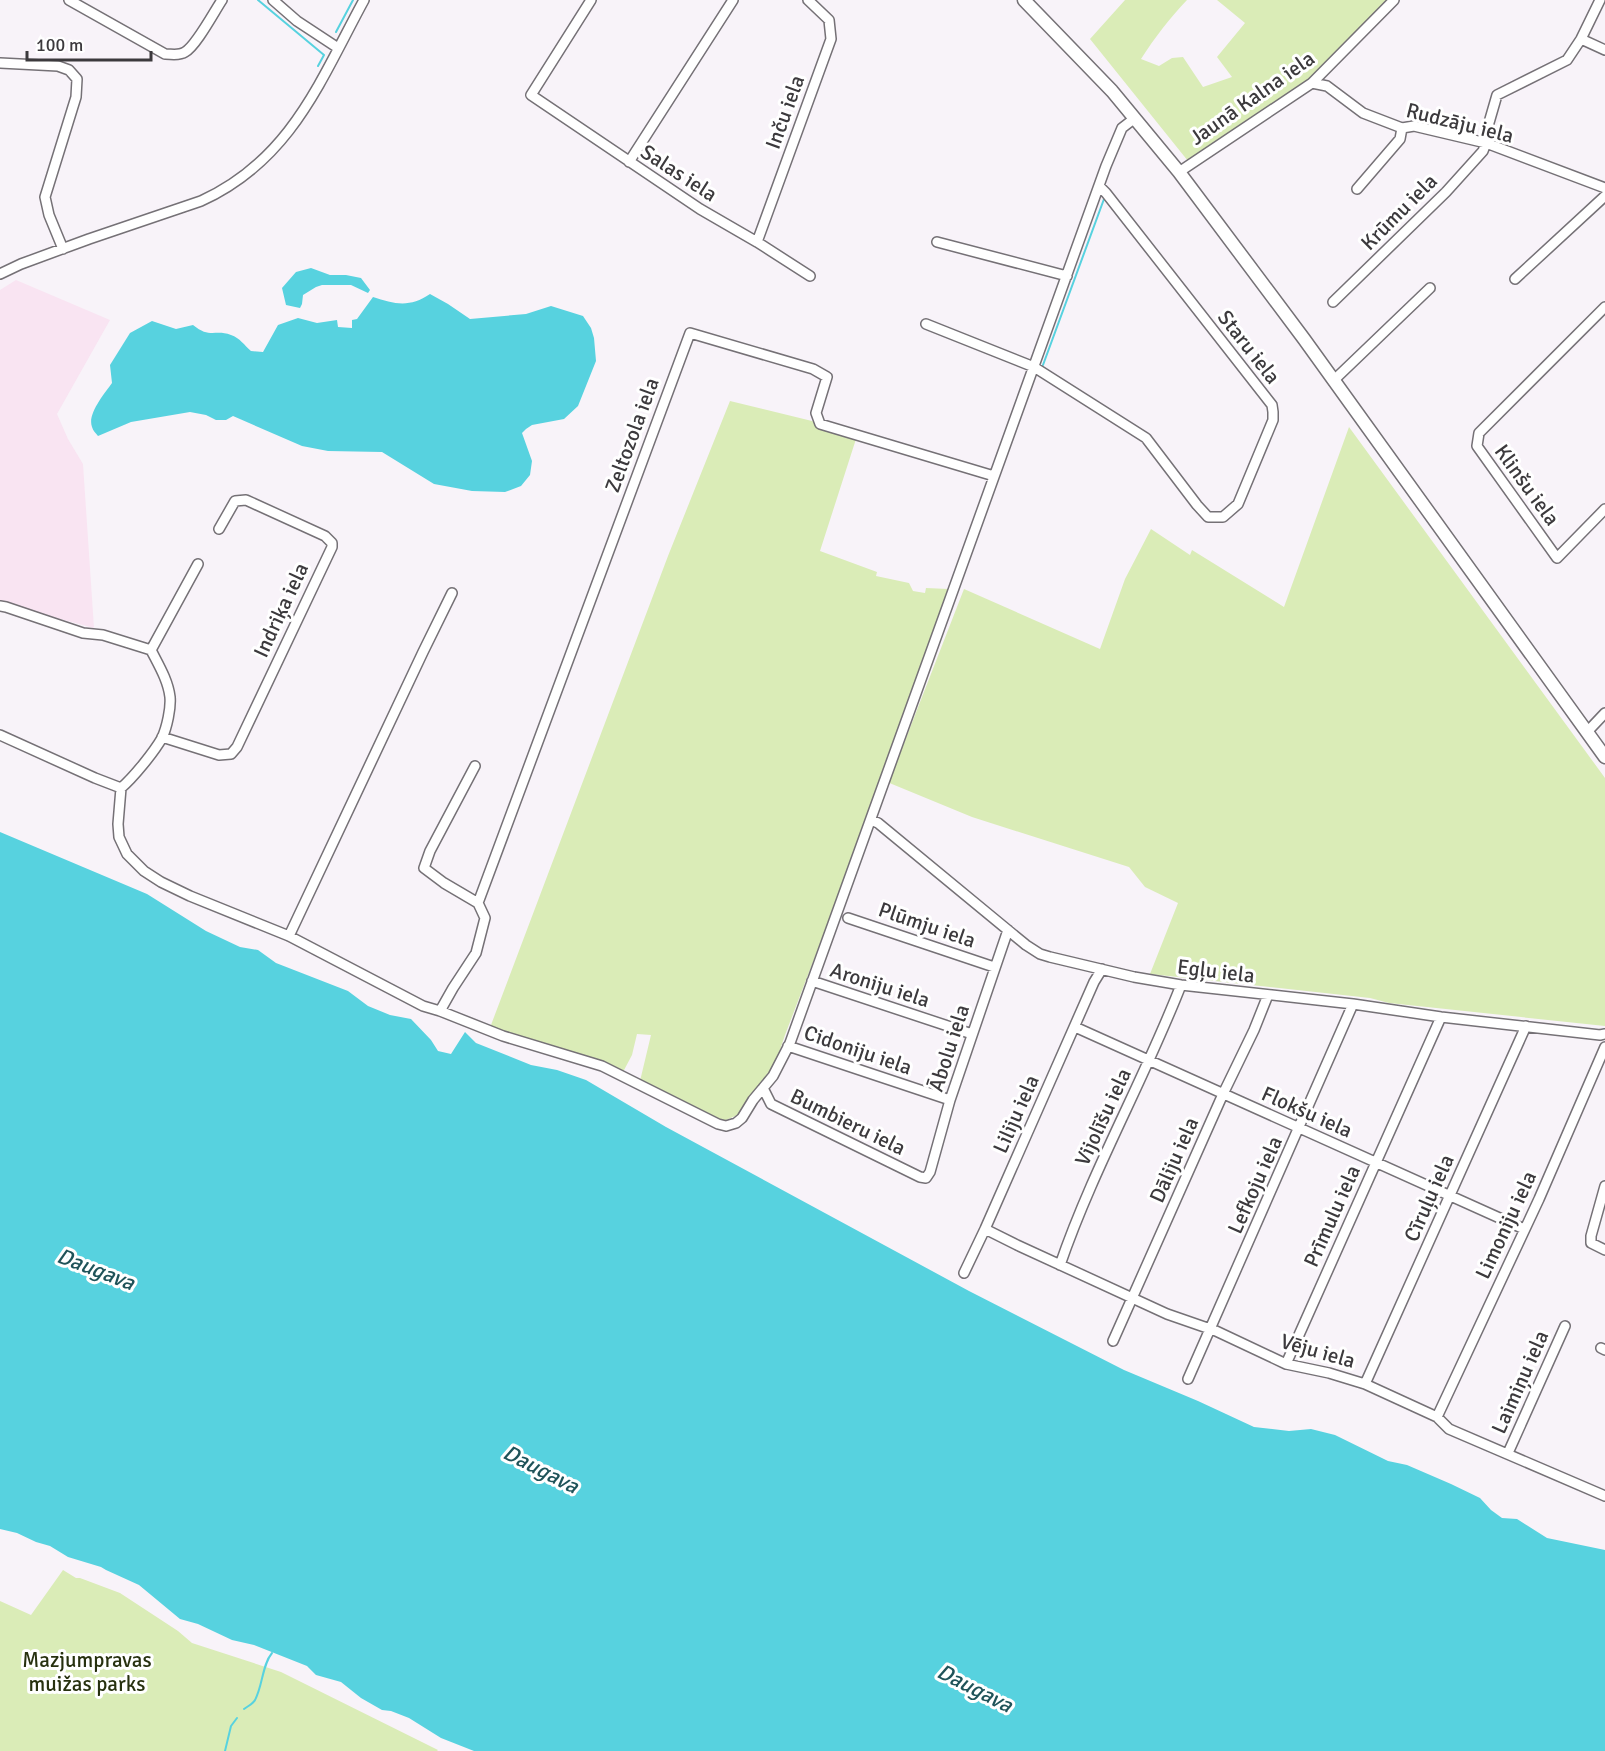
<svg xmlns="http://www.w3.org/2000/svg" width="1605" height="1751" font-family="Signika,sans-serif">
	<style>
		.industrial { fill: #f9e4f2 }
		.green { fill: #daecb7 }
		.water { fill: #57d2df }
		.lines { fill: none; stroke-linecap: round; stroke-linejoin: round }
		.stream { stroke: #57d2df; stroke-width: 2 }
		.street-casing { stroke: #757176; stroke-width: 12 }
		.secondary-casing { stroke: #757176; stroke-width: 15 }
		.street { stroke: #fff; stroke-width: 9 }
		.secondary { stroke: #fff; stroke-width: 12 }
		.labels { text-anchor: middle; dominant-baseline: central; stroke-width: 6; stroke-linejoin: round; paint-order: stroke }
		.street-label { font-size: 21px; fill: #3c3a3d; stroke: #fff }
		.park-label { font-size: 21px; fill: #27310f; stroke: #fff }
		.water-label { font-size: 22px; font-style: italic; fill: #1f5359; stroke: #fff }
	</style>
	<rect width="100%" height="100%" fill="#f8f3f9"/>
	<!-- industrial -->
	<path class="industrial" d="M 16,280 L 110,320 L 57,414 L 68,439 L 83,464 L 94,628 L 0,603 L 0,290 Z"/>
	<!-- green -->
	<path class="green" d="M 1125,0 L 1187,0 C 1170,18 1155,37 1141,59 L 1159,66 L 1172,58 L 1183,57 L 1203,87 L 1232,77 L 1217,57 L 1245,23 L 1217,0 L 1388,0 L 1331,60 L 1293,92 L 1188,161 L 1090,39 Z
		M 730,401 L 812,421 L 823,428 L 856,439 L 820,551 L 877,572 L 876,576 L 909,583 L 913,591 L 925,593 L 926,588 L 948,589 L 949,590 L 842,886 L 785,1035 L 775,1065 L 740,1114 L 726,1120 L 714,1120 L 640,1081 L 651,1035 L 637,1034 L 632,1055 L 623,1072 L 492,1030 L 491,1025 L 668,556 Z
		M 1349,427 L 1605,778 L 1605,1026 L 1389,1003 L 1370,998 L 1150,974 L 1178,903 L 1145,887 L 1129,867 L 972,817 L 887,782 L 894,769 L 964,589 L 1100,649 L 1125,579 L 1151,529 L 1190,555 L 1192,550 L 1284,607 Z
		M 63,1570 L 76,1578 L 80,1578 L 120,1593 L 178,1631 L 192,1643 L 281,1672 L 438,1750 L 437,1751 L 0,1751 L 0,1601 L 31,1615 Z"/>
	<!-- water -->
	<path class="water" d="M 311,268 L 330,275 L 346,275 L 361,278 L 370,290 L 368,293 L 351,285 L 322,285 L 316,287 L 303,295 L 302,304 L 300,308 L 286,305 L 282,288 L 296,272 Z
		M 430,294 L 448,304 L 470,319 L 526,314 L 551,306 L 583,316 L 591,328 L 594,338 L 596,361 L 578,406 L 564,419 L 532,425 L 526,429 L 522,433 L 532,461 L 530,475 L 521,486 L 505,492 L 472,491 L 434,484 L 382,452 L 328,451 L 302,446 L 233,416 L 226,420 L 216,420 L 206,415 L 190,412 L 131,422 L 98,436 C 96,433 93,431 92,427 C 87,414 105,393 112,383 L 110,365 L 130,333 L 152,321 L 176,329 L 193,325 C 210,339 215,329 231,335 C 240,338 244,345 251,351 L 263,352 L 278,325 L 298,318 L 317,323 L 337,320 L 338,327 L 352,328 L 352,320 L 357,319 L 373,297 C 394,304 410,308 430,294 Z
		M 0,832 L 147,894 L 206,931 L 240,947 L 258,950 L 276,963 L 348,991 L 368,1006 L 390,1015 L 411,1019 L 431,1040 L 438,1051 L 451,1054 L 465,1032 L 476,1043 L 531,1065 L 557,1070 L 586,1080 L 666,1127 L 969,1291 L 1124,1370 L 1198,1401 L 1254,1427 L 1289,1431 L 1311,1429 L 1335,1435 L 1388,1461 L 1407,1465 L 1451,1484 L 1480,1498 L 1491,1510 L 1502,1518 L 1517,1519 L 1547,1538 L 1605,1550 L 1605,1751 L 474,1751 L 441,1738 L 409,1718 L 391,1711 L 382,1710 L 361,1698 L 341,1682 L 316,1675 L 307,1666 L 254,1645 L 232,1640 L 198,1624 L 180,1619 L 139,1585 L 106,1570 L 101,1567 L 68,1557 L 50,1546 L 36,1542 L 17,1533 L 0,1529 Z"/>
	<g class="lines">
		<!-- stream -->
		<path class="stream" d="M 258,0 L 324,55 L 318,66
			M 336,32 L 353,0
			M 1043,365 L 1104,199
			M 244,1709 C 248,1706 253,1704 255,1700 C 263,1685 262,1665 272,1653
			M 225,1751 L 231,1726 L 237,1718"/>
		<defs>
			<path id="street" d="M 69,0 L 165,54 C 172,54 179,56 185,52 C 196,46 214,12 222,0
				M 273,0 L 297,21 L 338,48
				M 591,0 L 531,95 L 700,209 L 757,242 L 810,276
				M 1581,39 L 1605,50
				M 0,63 L 58,66 L 69,70 L 77,79 L 76,97 L 45,197 L 49,215 L 63,249
				M 1312,83 L 1327,86 L 1363,113 L 1402,128 L 1414,126 L 1486,143 L 1605,188
				M 629,162 L 733,0
				M 1179,172 L 1312,83 L 1394,0
				M 1357,189 L 1400,139 L 1402,128
				M 757,242 L 831,39 L 829,20 L 808,0
				M 937,242 L 1067,276
				M 0,274 L 21,264 L 89,239 L 201,201 C 291,160 320,81 364,0
				M 1515,279 L 1605,196
				M 1333,302 L 1446,192 L 1483,151 L 1486,143 L 1486,133 L 1497,95 L 1567,60 L 1581,39 L 1600,0
				M 1605,307 L 1479,433 L 1477,446 L 1557,558 L 1605,509
				M 926,324 L 1034,367 L 1146,438 L 1197,505 L 1208,517 L 1223,517 L 1238,504 L 1273,420 L 1273,412 L 1272,405 L 1106,193 L 1099,186
				M 1333,381 L 1430,288
				M 0,606 L 6,607 L 83,633 L 103,635 L 151,650
				M 151,650 L 198,564
				M 1587,732 L 1605,713
				M 0,735 L 95,778 L 121,788
				M 162,737 L 219,755 L 231,754 L 237,747 L 332,547 L 332,543 L 325,536 L 246,500 L 235,501 L 219,529
				M 475,766 L 430,851 L 424,868 L 444,883 L 478,903
				M 121,788 L 118,824 L 119,837 L 127,854 L 144,871 L 161,882 L 190,896 L 289,936 L 423,1006 L 440,1011 L 503,1036 L 602,1066 L 718,1124 L 726,1126 L 736,1123 L 742,1118 L 753,1100 L 773,1076 L 790,1043 L 1106,166 L 1122,128 L 1135,118
				M 121,788 C 133,778 154,752 162,738 C 167,727 171,708 170,697 C 168,680 158,664 151,650
				M 871,820 L 878,823 L 1026,945 L 1040,954 L 1050,957 L 1134,977 L 1181,985 L 1353,1004 L 1441,1017 L 1600,1035 L 1605,1034
				M 478,903 L 690,333 L 813,369 L 827,377 L 816,413 L 820,424 L 994,476
				M 848,918 L 994,967
				M 289,936 L 423,652 L 452,593
				M 812,981 L 972,1034
				M 440,1011 L 453,988 L 476,953 L 485,918 L 478,903
				M 1075,1027 L 1524,1229
				M 788,1046 L 950,1100
				M 763,1088 L 771,1104 L 920,1177 L 926,1178 L 930,1172 L 950,1100 L 1008,930
				M 1605,1186 L 1591,1236 L 1591,1243 L 1605,1250
				M 985,1229 L 1017,1245 L 1167,1314 L 1216,1331 L 1286,1364 L 1329,1373 L 1365,1384 L 1437,1417 L 1449,1429 L 1605,1496
				M 1060,1265 C 1093,1169 1144,1080 1181,985
				M 964,1273 L 985,1229 L 1094,982 L 1102,969
				M 1113,1341 L 1223,1094 L 1254,1030 L 1268,995
				M 1601,1348 L 1605,1350
				M 1286,1364 L 1441,1017
				M 1188,1379 L 1353,1004
				M 1365,1384 L 1526,1026
				M 1437,1417 L 1539,1199 L 1605,1047
				M 1508,1453 L 1565,1326"/>
			<path id="secondary" d="M 1024,0 L 1112,91 L 1179,172 L 1304,339 L 1605,757"/>
		</defs>
		<!-- street casing -->
		<use href="#street" class="street-casing"/>
		<!-- secondary casing -->
		<use href="#secondary" class="secondary-casing"/>
		<!-- street -->
		<use href="#street" class="street"/>
		<!-- secondary -->
		<use href="#secondary" class="secondary"/>
	</g>
	<g class="labels">
		<!-- street labels -->
		<g class="street-label">
			<text transform="translate(1252 98) rotate(-35)">Jaunā Kalna iela</text>
			<text transform="translate(785 112) rotate(-70)">Inču iela</text>
			<text transform="translate(1460 123) rotate(14)">Rudzāju iela</text>
			<text transform="translate(679 173) rotate(33)">Salas iela</text>
			<text transform="translate(1399 212) rotate(-45)">Krūmu iela</text>
			<text transform="translate(1249 347) rotate(52)">Staru iela</text>
			<text transform="translate(632 435) rotate(-70)">Zeltozola iela</text>
			<text transform="translate(1527 485) rotate(54)">Klinšu iela</text>
			<text transform="translate(281 610) rotate(-65)">Indriķa iela</text>
			<text transform="translate(927 925) rotate(19)">Plūmju iela</text>
			<text transform="translate(1216 971) rotate(7)">Egļu iela</text>
			<text transform="translate(880 985) rotate(18)">Aroniju iela</text>
			<text transform="translate(949 1048) rotate(-72)">Ābolu iela</text>
			<text transform="translate(858 1050) rotate(19)">Cidoniju iela</text>
			<text transform="translate(1307 1112) rotate(24)">Flokšu iela</text>
			<text transform="translate(1016 1114) rotate(-66)">Liliju iela</text>
			<text transform="translate(1103 1117) rotate(-65)">Vijolīšu iela</text>
			<text transform="translate(848 1122) rotate(26)">Bumbieru iela</text>
			<text transform="translate(1174 1160) rotate(-66)">Dāliju iela</text>
			<text transform="translate(1255 1185) rotate(-66)">Lefkoju iela</text>
			<text transform="translate(1429 1198) rotate(-66)">Cīruļu iela</text>
			<text transform="translate(1332 1216) rotate(-66)">Prīmulu iela</text>
			<text transform="translate(1506 1225) rotate(-65)">Limoniju iela</text>
			<text transform="translate(1318 1351) rotate(16)">Vēju iela</text>
			<text transform="translate(1520 1382) rotate(-66)">Laimiņu iela</text>
		</g>
		<!-- park labels -->
		<g class="park-label">
			<text x="87" y="1660">Mazjumpravas<tspan x="87" dy="24">muižas parks</tspan></text>
		</g>
		<!-- water labels -->
		<g class="water-label">
			<text transform="translate(96 1269) rotate(21)">Daugava</text>
			<text transform="translate(541 1469) rotate(27)">Daugava</text>
			<text transform="translate(975 1688) rotate(27)">Daugava</text>
		</g>
	</g>
	<!-- scale -->
	<path d="M27 51v9h124v-9" fill="none" stroke="#3c3a3d" stroke-width="3"/>
	<text x="36" y="51" font-size="18" fill="#3c3a3d" stroke="#ffffff" stroke-width="4.5" paint-order="stroke">100 m</text>
</svg>
